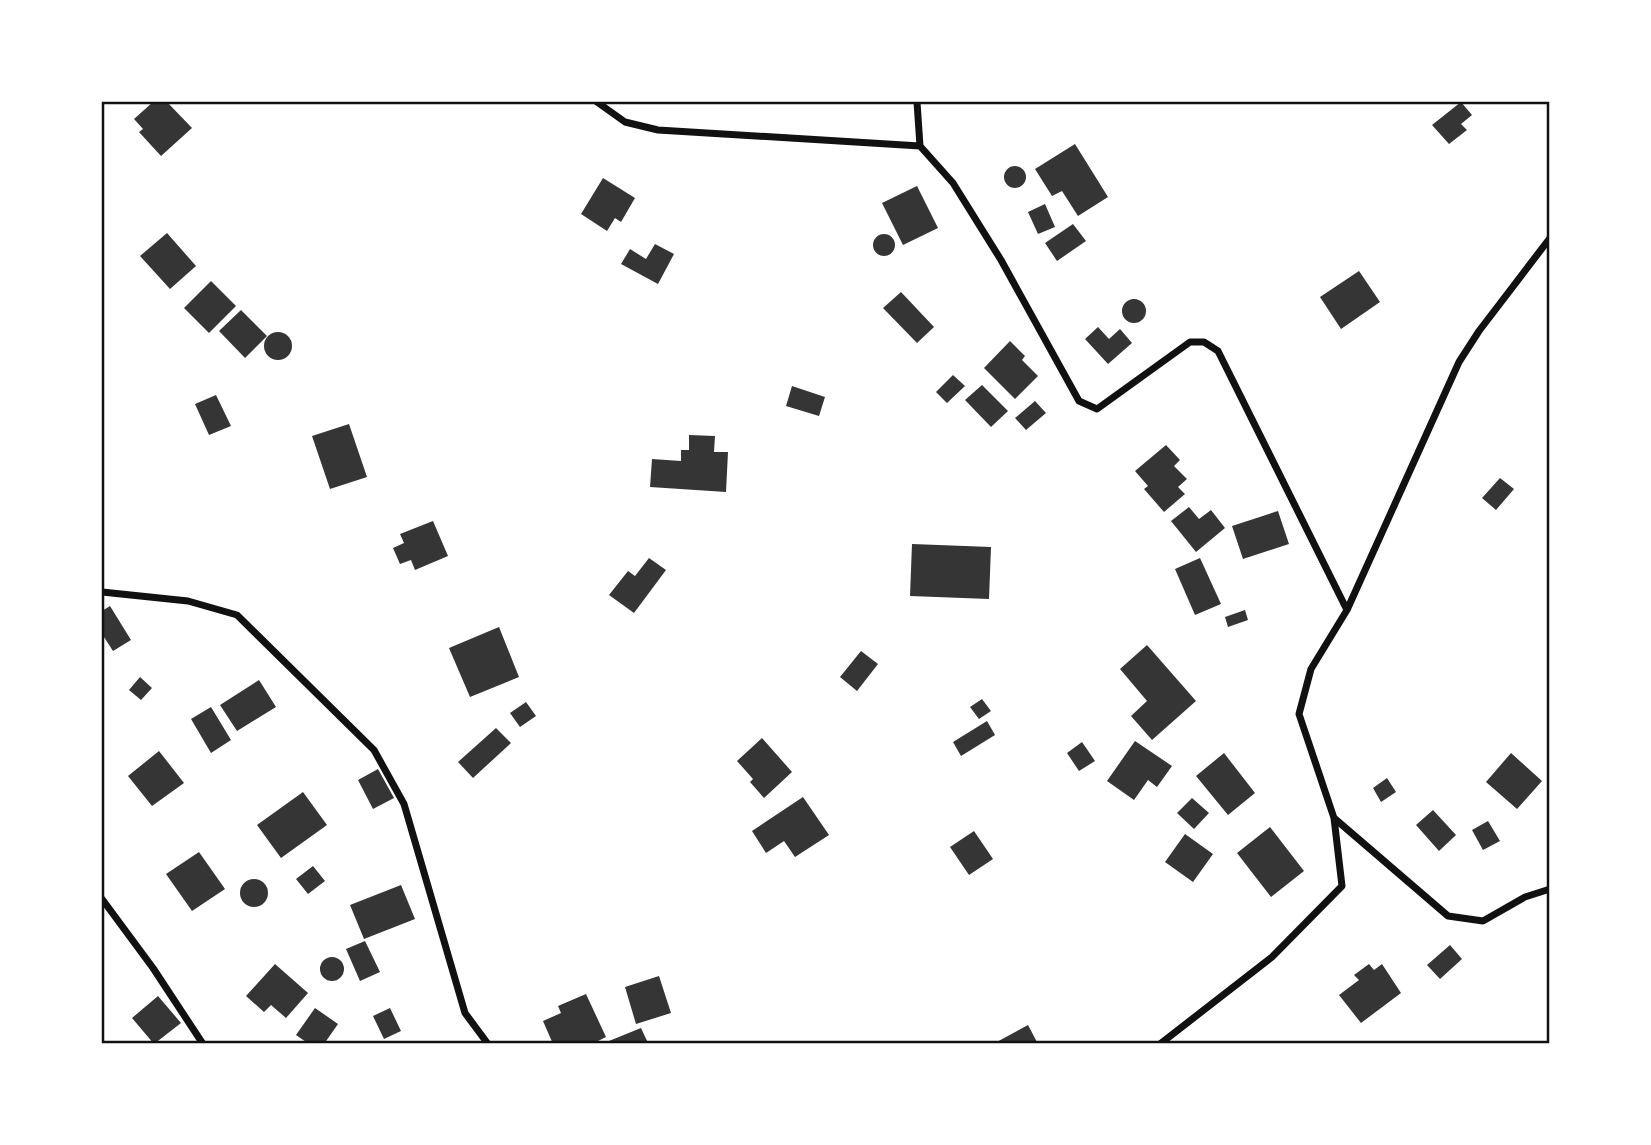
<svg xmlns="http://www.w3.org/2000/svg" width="1651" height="1145" font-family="'Playfair Display',serif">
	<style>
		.building { fill: #353535 }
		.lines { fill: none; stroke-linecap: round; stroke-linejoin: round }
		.minor { stroke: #111; stroke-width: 7 }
		.neatline { fill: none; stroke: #111; stroke-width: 2.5 }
	</style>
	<rect width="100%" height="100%" fill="#fff"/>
	<!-- building -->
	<path class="building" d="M 153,102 L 167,102 L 192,128 L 161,156 L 139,132 L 143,129 L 134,119 Z
		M 1461,102 L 1472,115 L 1461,124 L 1467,130 L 1449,144 L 1432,125 Z
		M 1075,144 L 1108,197 L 1078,216 L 1062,191 L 1052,196 L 1035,169 Z
		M1004 177a11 11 0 1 1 22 0a11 11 0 1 1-22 0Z
		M 603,178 L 635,198 L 621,222 L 615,218 L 607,231 L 581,214 Z
		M 917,186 L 938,228 L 903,245 L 882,203 Z
		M 1045,204 L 1055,227 L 1038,234 L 1028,212 Z
		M 1073,224 L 1086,241 L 1057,261 L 1045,243 Z
		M 167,233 L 196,266 L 170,289 L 140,256 Z
		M873 245a11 11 0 1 1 22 0a11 11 0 1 1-22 0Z
		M 655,244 L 674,254 L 658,284 L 621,264 L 630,249 L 646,259 Z
		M 1359,271 L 1380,302 L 1341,329 L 1320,297 Z
		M 211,281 L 236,306 L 209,333 L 184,308 Z
		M 901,292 L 934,327 L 917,343 L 883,308 Z
		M1122 311a12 12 0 1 1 24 0a12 12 0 1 1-24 0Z
		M 241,310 L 267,336 L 245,358 L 219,331 Z
		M 1098,327 L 1109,339 L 1120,329 L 1132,343 L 1108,364 L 1085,339 Z
		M264 346a14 14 0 1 1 28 0a14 14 0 1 1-28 0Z
		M 1010,341 L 1025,356 L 1022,360 L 1038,376 L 1015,399 L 984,368 Z
		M 953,375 L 965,386 L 947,403 L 936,392 Z
		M 982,385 L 1008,411 L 991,427 L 965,400 Z
		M 792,386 L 825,397 L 819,416 L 786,406 Z
		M 216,395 L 231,426 L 209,435 L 195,404 Z
		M 1035,401 L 1046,413 L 1026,430 L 1015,418 Z
		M 349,424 L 367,477 L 330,489 L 312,436 Z
		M 689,435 L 715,436 L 714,452 L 728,452 L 726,492 L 650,487 L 652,459 L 681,461 L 681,450 L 689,450 Z
		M 1166,445 L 1180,460 L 1174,466 L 1187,479 L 1178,487 L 1185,494 L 1164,512 L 1144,489 L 1148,486 L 1135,471 Z
		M 1500,478 L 1514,489 L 1496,510 L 1482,498 Z
		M 1189,507 L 1199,519 L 1211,510 L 1225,528 L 1196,552 L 1171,521 Z
		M 1278,511 L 1289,544 L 1243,559 L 1232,526 Z
		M 433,521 L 448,556 L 415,570 L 411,560 L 400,564 L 393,548 L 404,543 L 400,534 Z
		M 912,544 L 991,547 L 989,599 L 910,596 Z
		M 649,558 L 666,570 L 634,613 L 609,595 L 628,571 L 635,576 Z
		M 1200,558 L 1221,604 L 1195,615 L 1175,569 Z
		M 110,606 L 131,640 L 113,651 L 102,634 L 102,611 Z
		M 1245,610 L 1248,620 L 1228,627 L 1225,617 Z
		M 499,627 L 519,677 L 470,697 L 449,648 Z
		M 1147,645 L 1196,701 L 1152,740 L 1131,716 L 1147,701 L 1120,669 Z
		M 861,651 L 878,664 L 857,691 L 840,677 Z
		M 140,677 L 152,688 L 141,700 L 129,690 Z
		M 259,680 L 276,707 L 237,731 L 220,705 Z
		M 982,699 L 991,711 L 979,719 L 970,707 Z
		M 526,702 L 536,716 L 520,727 L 510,713 Z
		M 211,707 L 231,740 L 211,753 L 191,719 Z
		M 987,721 L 995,735 L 961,756 L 953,742 Z
		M 496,728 L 511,743 L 473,778 L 458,762 Z
		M 762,738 L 792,772 L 764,798 L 750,782 L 753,779 L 737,761 Z
		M 1135,741 L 1172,766 L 1157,787 L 1148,780 L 1134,800 L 1107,781 Z
		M 1082,742 L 1095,761 L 1079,771 L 1067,753 Z
		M 159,751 L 184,783 L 152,806 L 128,776 Z
		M 1224,753 L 1255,793 L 1228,815 L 1196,776 Z
		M 1511,753 L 1542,781 L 1517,809 L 1486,782 Z
		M 378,769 L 394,798 L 373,809 L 358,780 Z
		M 1387,778 L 1396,792 L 1381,802 L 1373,788 Z
		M 303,792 L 327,825 L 281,858 L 257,825 Z
		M 803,797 L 829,835 L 795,857 L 784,841 L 766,853 L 752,831 Z
		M 1192,798 L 1209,813 L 1194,829 L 1177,813 Z
		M 1433,810 L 1456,835 L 1439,851 L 1416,825 Z
		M 1488,821 L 1500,841 L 1483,850 L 1472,830 Z
		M 1270,827 L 1304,871 L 1271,897 L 1237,853 Z
		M 974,831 L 993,859 L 969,875 L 950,847 Z
		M 1185,834 L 1213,854 L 1193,882 L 1165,862 Z
		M 199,852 L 225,889 L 192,911 L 166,874 Z
		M 313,866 L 325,881 L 308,894 L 296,879 Z
		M240 893a14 14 0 1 1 28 0a14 14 0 1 1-28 0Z
		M 401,885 L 415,919 L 364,939 L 350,905 Z
		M 365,941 L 380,972 L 360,981 L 346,949 Z
		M 1450,945 L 1462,959 L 1440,979 L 1427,965 Z
		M320 969a12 12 0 1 1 24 0a12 12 0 1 1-24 0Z
		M 275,964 L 308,993 L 286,1018 L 271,1005 L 264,1012 L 246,996 Z
		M 1369,964 L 1374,970 L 1382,964 L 1401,993 L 1361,1023 L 1339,995 L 1359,980 L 1354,975 Z
		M 659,976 L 671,1013 L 636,1024 L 625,987 Z
		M 586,994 L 606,1037 L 592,1044 L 553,1044 L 543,1021 L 561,1013 L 558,1006 Z
		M 158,996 L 181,1023 L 154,1044 L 132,1018 Z
		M 315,1008 L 338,1024 L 324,1044 L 309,1044 L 296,1035 Z
		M 390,1008 L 401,1031 L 384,1039 L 373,1016 Z
		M 1028,1025 L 1038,1044 L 993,1044 Z
		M 641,1028 L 648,1043 L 604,1043 Z"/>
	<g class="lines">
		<!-- minor -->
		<path class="minor" d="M 597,102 L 625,122 L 658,130 L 920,146
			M 917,102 L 920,146 L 953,183 L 1001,260 L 1079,401 L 1097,409 L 1190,342 L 1204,342 L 1218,351 L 1347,610
			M 102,592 L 188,601 L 237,615 L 374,750 L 404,804 L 465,1013 L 488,1044
			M 1334,818 L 1448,916 L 1483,921 L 1525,897 L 1550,889
			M 102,899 L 153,968 L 203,1044
			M 1160,1044 L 1272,957 L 1342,886 L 1334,818 L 1299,714 L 1311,669 L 1347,610 L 1459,362 L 1479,331 L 1550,238"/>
	</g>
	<!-- border -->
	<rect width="1651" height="1145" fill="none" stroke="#ffffff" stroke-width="206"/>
	<rect x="103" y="103" width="1445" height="939" class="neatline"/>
</svg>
